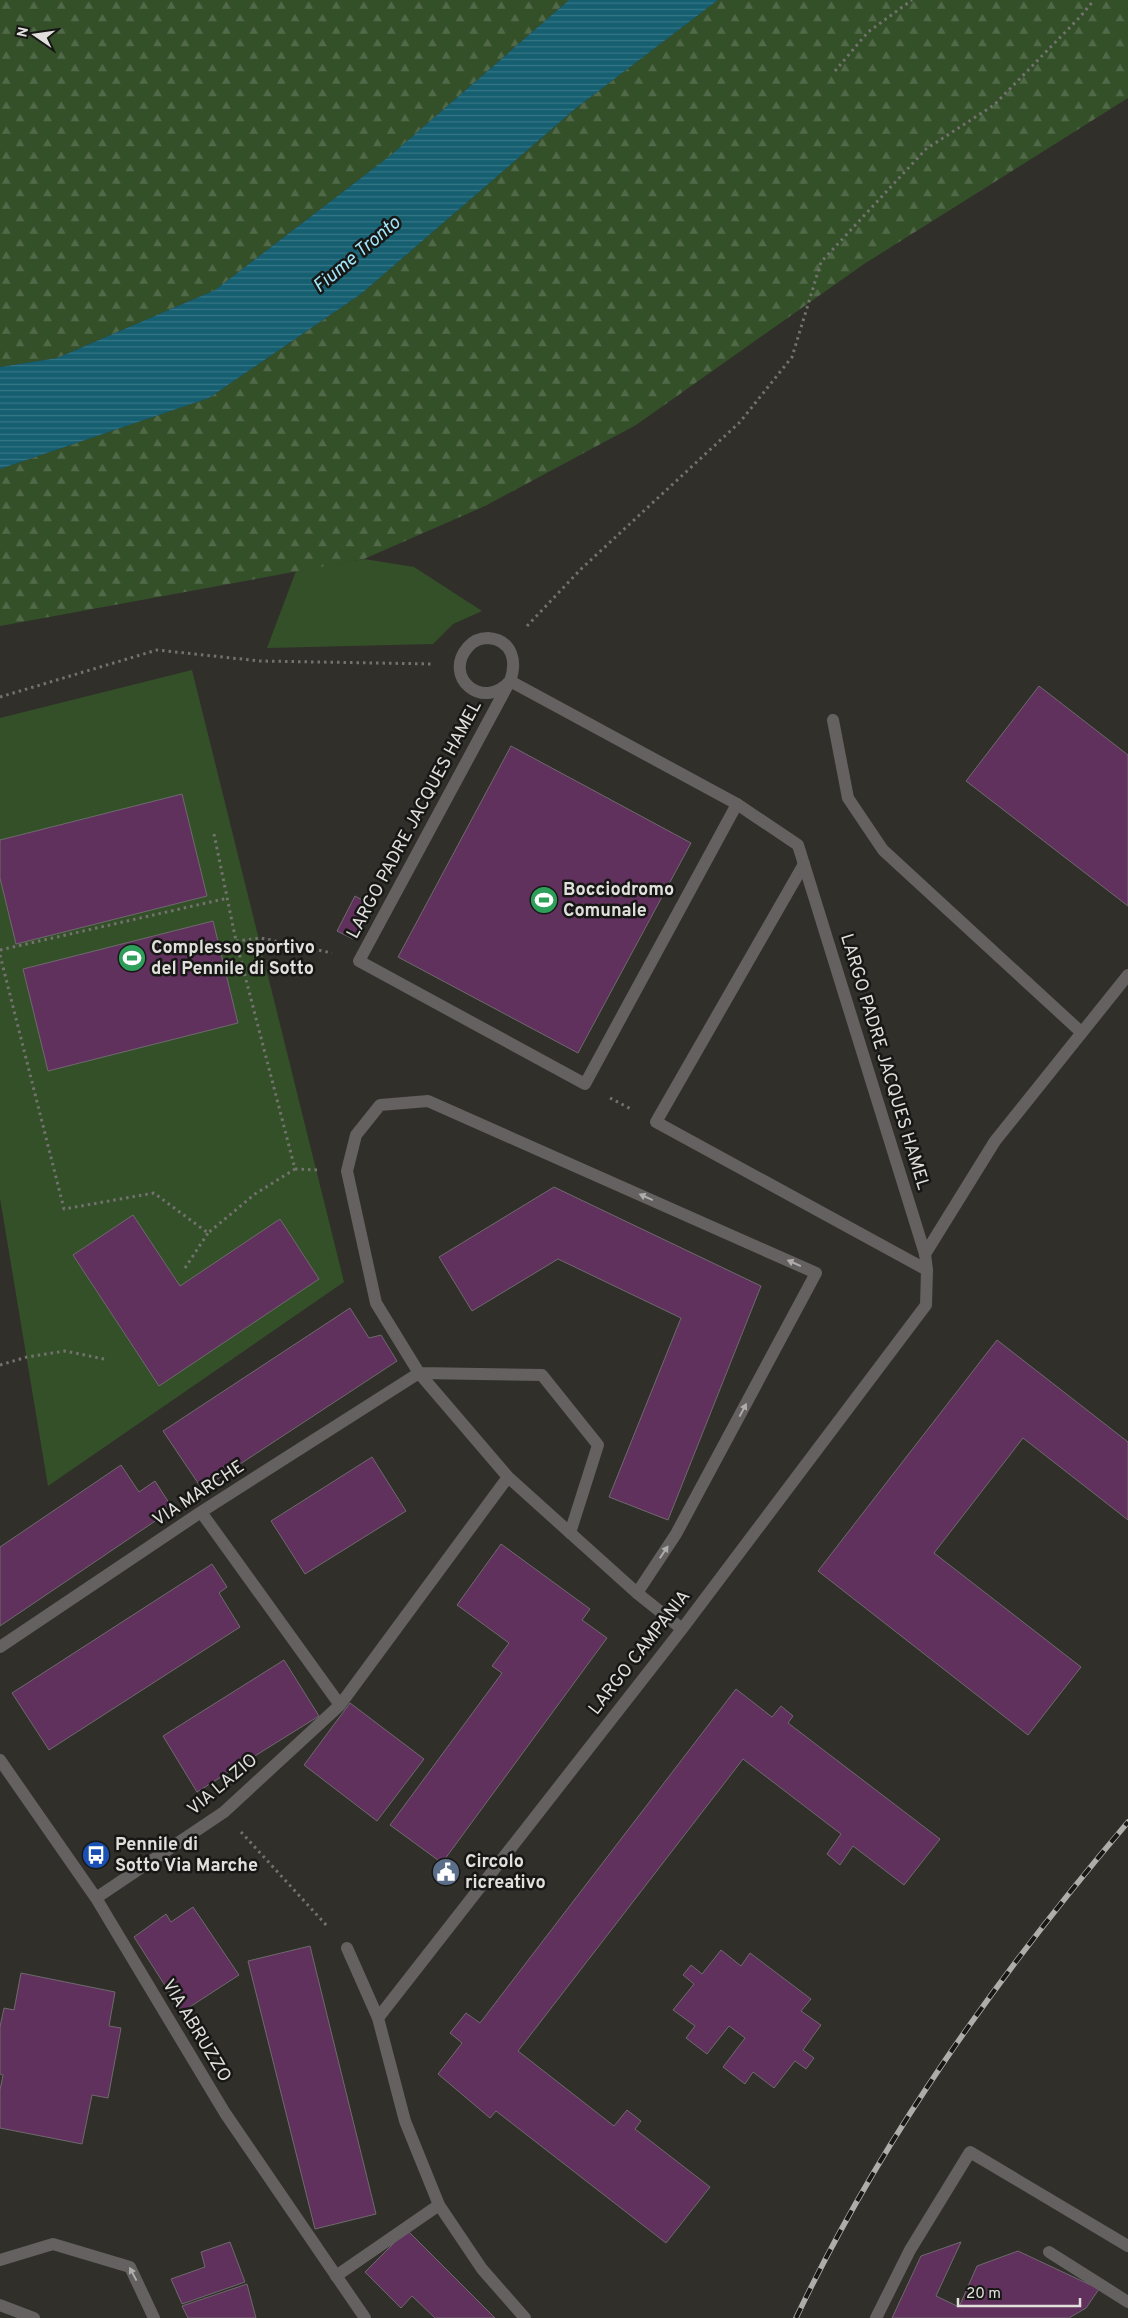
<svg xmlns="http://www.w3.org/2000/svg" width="1128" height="2318" font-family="Overpass,sans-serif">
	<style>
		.green { fill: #345029 }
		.forest { fill: url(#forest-firs) }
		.water { fill: url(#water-rules) }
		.building { fill: #61315d; stroke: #6e6a6d }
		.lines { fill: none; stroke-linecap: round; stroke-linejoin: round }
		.path { stroke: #73726e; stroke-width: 3; stroke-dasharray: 2.5 4; stroke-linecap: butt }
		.lane { stroke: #646160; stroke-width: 12 }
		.street { stroke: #646160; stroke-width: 12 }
		.rail-casing { stroke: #aeada9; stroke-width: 5.5 }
		.rail { stroke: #171715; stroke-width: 4; stroke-dasharray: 11; stroke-linecap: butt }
		.oneway { fill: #afadab }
		.labels { text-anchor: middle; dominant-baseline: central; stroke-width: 5; stroke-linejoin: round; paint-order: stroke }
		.street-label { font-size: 18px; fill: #e1e0dd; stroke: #171715 }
		.poi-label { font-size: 18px; font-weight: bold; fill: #e1e0dd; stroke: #171715; text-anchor: start }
		.water-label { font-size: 19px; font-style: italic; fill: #a0e4f9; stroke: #171715 }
	</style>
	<defs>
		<pattern id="forest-firs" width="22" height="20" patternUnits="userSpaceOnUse" patternTransform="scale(1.25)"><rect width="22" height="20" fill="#345029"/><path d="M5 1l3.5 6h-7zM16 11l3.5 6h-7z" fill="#516948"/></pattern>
		<pattern id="water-rules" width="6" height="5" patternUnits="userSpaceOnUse" patternTransform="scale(1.25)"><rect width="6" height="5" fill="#155f71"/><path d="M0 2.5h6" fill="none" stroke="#377685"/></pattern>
	</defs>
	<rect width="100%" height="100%" fill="#302f2a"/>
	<!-- green -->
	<path class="green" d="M 364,559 L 414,567 L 482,611 L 453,624 L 433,644 L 267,648 L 296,571 Z
		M 192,670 L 344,1282 L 48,1486 L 0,1198 L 0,718 Z"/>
	<!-- forest -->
	<path class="forest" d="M 0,0 L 569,0 L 391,155 L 215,290 L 57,358 L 0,367 Z
		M 718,0 L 1128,0 L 1128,98 L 864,264 L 636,425 L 485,506 L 364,559 L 0,626 L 0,469 L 209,398 L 361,294 L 575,109 Z"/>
	<!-- water -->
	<path class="water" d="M 569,0 L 718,0 L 575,109 L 361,294 L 209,398 L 0,469 L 0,367 L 57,358 L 215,290 L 391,155 Z"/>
	<!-- building -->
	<path class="building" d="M 1039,686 L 1128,755 L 1128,906 L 966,781 Z
		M 511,746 L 691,843 L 578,1053 L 398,957 Z
		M 182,794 L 207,896 L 16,944 L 0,878 L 0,840 Z
		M 355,896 L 371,905 L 353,939 L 337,931 Z
		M 213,921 L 238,1023 L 48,1071 L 23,969 Z
		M 554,1187 L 761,1286 L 668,1520 L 609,1497 L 681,1318 L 558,1259 L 472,1311 L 439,1257 Z
		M 133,1215 L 180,1286 L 280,1219 L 319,1279 L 159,1386 L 73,1255 Z
		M 350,1308 L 369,1338 L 381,1335 L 397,1361 L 202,1489 L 163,1431 Z
		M 997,1340 L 1128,1442 L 1128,1520 L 1023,1438 L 934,1553 L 1081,1667 L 1028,1735 L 818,1571 Z
		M 372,1457 L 406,1511 L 305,1574 L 271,1521 Z
		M 121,1465 L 139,1492 L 155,1481 L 173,1509 L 0,1626 L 0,1547 Z
		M 501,1544 L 590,1609 L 582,1620 L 607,1638 L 442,1863 L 390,1825 L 502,1673 L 492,1666 L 509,1643 L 457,1605 Z
		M 212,1564 L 227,1587 L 219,1593 L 240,1627 L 49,1750 L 12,1693 Z
		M 284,1660 L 319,1716 L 197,1792 L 163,1736 Z
		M 736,1689 L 772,1717 L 781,1706 L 793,1716 L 788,1723 L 940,1839 L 904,1885 L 853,1846 L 840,1865 L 827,1854 L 841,1834 L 743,1759 L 518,2051 L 614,2126 L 627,2110 L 641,2121 L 635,2129 L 710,2187 L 666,2243 L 496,2111 L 490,2118 L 438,2074 L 462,2043 L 450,2033 L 466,2013 L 480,2023 Z
		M 350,1703 L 424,1759 L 377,1821 L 304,1765 Z
		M 193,1907 L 239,1975 L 182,2012 L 134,1937 L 166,1914 L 171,1922 Z
		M 310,1946 L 376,2214 L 315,2229 L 248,1961 Z
		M 721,1950 L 741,1966 L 750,1953 L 811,1999 L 801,2011 L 821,2025 L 803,2050 L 814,2058 L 806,2069 L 795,2061 L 774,2088 L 753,2072 L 745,2084 L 723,2067 L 745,2038 L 729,2026 L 707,2054 L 686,2038 L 695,2026 L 673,2010 L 694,1984 L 683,1975 L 691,1965 L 702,1974 Z
		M 21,1973 L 115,1992 L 109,2026 L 121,2028 L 108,2098 L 92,2095 L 82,2144 L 0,2128 L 0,2090 L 3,2075 L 0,2074 L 0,2027 L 4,2008 L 14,2010 Z
		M 407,2230 L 495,2318 L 435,2318 L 412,2296 L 401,2308 L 365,2272 Z
		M 230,2242 L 245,2282 L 182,2304 L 171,2279 L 205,2267 L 201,2252 Z
		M 961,2242 L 936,2296 L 959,2307 L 977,2266 L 1018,2251 L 1099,2289 L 1086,2308 L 1069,2318 L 892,2318 L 921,2256 Z
		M 247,2284 L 256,2318 L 188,2318 L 182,2306 Z"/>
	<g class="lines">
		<!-- path -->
		<path class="path" d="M 835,71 L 868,32 L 912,0
			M 527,626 L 581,569 L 740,422 L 792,357 L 821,262 L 926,149 L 994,105 L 1080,17 L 1094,0
			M 0,697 L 157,650 L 260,661 L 434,664
			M 236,941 L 261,938 L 332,953
			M 0,950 L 228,898
			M 0,955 L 64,1209 L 154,1193 L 208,1233 L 255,1194 L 295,1169 L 236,941 L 214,834
			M 610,1098 L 631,1109
			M 295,1169 L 319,1170
			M 185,1268 L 208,1233
			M 0,1365 L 27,1357 L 65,1351 L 104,1359
			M 241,1832 L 328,1927"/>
		<!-- lane -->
		<path class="lane" d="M 510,681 C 483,712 442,677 468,647 C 473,641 481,638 488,638 C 513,640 517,662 510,681 L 359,961 L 585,1084 L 737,804
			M 833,720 L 848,798 L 883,850 L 1081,1032
			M 804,864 L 656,1122 L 927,1270
			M 925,1254 L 995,1141 L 1128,975
			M 570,1533 L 598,1445 L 542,1375 L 419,1373 L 376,1303 L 347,1171 L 356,1135 L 380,1105 L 428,1101 L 816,1273 L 676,1534 L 637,1593
			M 347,1948 L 378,2018
			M 1049,2252 L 1128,2302
			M 0,2260 L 53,2244 L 130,2267 L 154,2318
			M 336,2276 L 439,2205
			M 0,2305 L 34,2318
			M 876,2318 L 910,2250 L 970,2152 L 1128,2246"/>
		<!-- street -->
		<path class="street" d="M 510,681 L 737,804 L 798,845 L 925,1254 L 927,1270 L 926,1305 L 682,1629 L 378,2018 L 405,2121 L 439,2205 L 482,2269 L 525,2318
			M 201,1512 L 340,1705
			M 0,1647 L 201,1512 L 419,1373 L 508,1477 L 637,1593 L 682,1629
			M 0,1760 L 96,1898 L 225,2113 L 365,2318
			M 96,1898 L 224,1812 L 340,1705 L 508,1477"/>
		<defs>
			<path id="rail" d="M 796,2318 C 882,2137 999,1974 1128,1822"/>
		</defs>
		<!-- rail casing -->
		<use href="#rail" class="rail-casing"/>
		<!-- rail -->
		<use href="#rail" class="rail"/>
	</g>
	<!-- one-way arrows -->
	<defs><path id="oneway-solid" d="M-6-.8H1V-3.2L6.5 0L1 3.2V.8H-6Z" transform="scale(1.25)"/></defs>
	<g class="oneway">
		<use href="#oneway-solid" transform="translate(646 1197) rotate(-156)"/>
		<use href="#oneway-solid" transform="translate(794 1263) rotate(-156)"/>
		<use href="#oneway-solid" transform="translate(743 1410) rotate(-62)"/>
		<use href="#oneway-solid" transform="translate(664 1552) rotate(-56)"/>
		<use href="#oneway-solid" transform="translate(133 2274) rotate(-118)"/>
	</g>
	<!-- icons -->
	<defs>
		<symbol id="stadium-disc" viewBox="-11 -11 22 22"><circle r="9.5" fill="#2e9e5b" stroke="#171715"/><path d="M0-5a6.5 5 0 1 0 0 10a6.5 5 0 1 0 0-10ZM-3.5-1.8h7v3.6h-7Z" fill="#fff"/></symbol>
		<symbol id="bus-disc" viewBox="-11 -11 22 22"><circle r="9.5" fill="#1a4fb4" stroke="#171715"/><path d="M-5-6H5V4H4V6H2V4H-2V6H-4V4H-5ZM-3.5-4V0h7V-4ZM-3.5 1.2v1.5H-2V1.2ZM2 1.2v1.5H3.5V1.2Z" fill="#fff"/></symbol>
		<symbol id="civic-disc" viewBox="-11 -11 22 22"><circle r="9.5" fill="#5c6f8a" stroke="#171715"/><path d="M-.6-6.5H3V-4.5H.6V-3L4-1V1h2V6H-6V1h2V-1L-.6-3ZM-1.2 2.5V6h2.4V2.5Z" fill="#fff"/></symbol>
	</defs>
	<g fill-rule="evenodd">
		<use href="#stadium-disc" x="528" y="884" width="32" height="32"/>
		<use href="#stadium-disc" x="116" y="942" width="32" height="32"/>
		<use href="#bus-disc" x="80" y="1839" width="32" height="32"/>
		<use href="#civic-disc" x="430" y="1856" width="32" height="32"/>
	</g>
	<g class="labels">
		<!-- street labels -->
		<g class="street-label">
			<text transform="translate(415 820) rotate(-62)">LARGO PADRE JACQUES HAMEL</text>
			<text transform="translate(884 1062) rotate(73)">LARGO PADRE JACQUES HAMEL</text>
			<text transform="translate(199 1494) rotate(-33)">VIA MARCHE</text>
			<text transform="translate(640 1653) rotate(-52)">LARGO CAMPANIA</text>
			<text transform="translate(223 1785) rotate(-40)">VIA LAZIO</text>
			<text transform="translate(196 2031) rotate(59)">VIA ABRUZZO</text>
		</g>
		<!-- poi labels -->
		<g class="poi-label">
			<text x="563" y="890">Bocciodromo<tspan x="563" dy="21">Comunale</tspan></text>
			<text x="151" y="948">Complesso sportivo<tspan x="151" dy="21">del Pennile di Sotto</tspan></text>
			<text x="115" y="1845">Pennile di<tspan x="115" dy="21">Sotto Via Marche</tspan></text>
			<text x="465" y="1862">Circolo<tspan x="465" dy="21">ricreativo</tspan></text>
		</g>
		<!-- water labels -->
		<g class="water-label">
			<text transform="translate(357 255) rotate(-40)">Fiume Tronto</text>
		</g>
	</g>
	<!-- north arrow -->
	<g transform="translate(35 35) rotate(283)" stroke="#171715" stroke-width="4" paint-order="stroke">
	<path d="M0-4L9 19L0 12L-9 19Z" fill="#e1e0dd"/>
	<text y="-8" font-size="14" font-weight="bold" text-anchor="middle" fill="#e1e0dd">N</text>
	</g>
	<!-- scale -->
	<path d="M958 2298v8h122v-8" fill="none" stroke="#e1e0dd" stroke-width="2.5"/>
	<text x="966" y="2298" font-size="15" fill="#e1e0dd" stroke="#171715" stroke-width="4" paint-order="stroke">20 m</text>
</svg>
